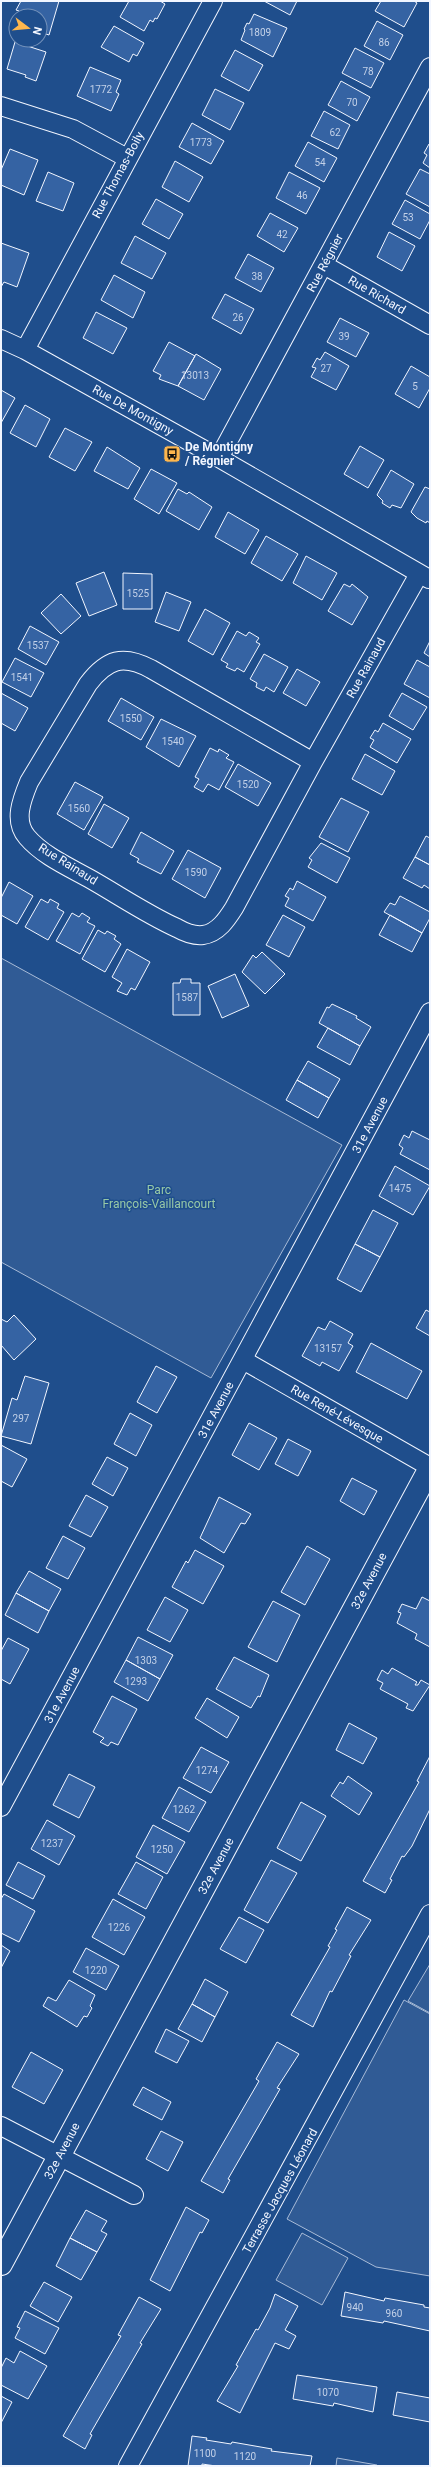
<svg xmlns="http://www.w3.org/2000/svg" width="431" height="2467" font-family="Roboto,sans-serif">
	<style>
		.built { fill: #305b95; stroke: #a8bbd7 }
		.building { fill: #3563a3; stroke: #f2f6ff }
		.lines { fill: none; stroke-linecap: round; stroke-linejoin: round }
		.minor-casing { stroke: #f2f6ff; stroke-width: 20 }
		.tertiary-casing { stroke: #f2f6ff; stroke-width: 24 }
		.minor { stroke: #1f4e8c; stroke-width: 18 }
		.tertiary { stroke: #1f4e8c; stroke-width: 22 }
		.labels { text-anchor: middle; dominant-baseline: central; stroke-width: 3; stroke-linejoin: round; paint-order: stroke }
		.number-label { font-size: 10px; fill: #c3d1e8 }
		.street-label { font-size: 12px; fill: #f2f6ff; stroke: #1f4e8c }
		.poi-label { font-size: 12px; font-weight: bold; fill: #f2f6ff; stroke: #1f4e8c; text-anchor: start }
		.park-label { font-size: 12px; fill: #97c8a6; stroke: #1f4e8c }
	</style>
	<rect width="100%" height="100%" fill="#1f4e8c"/>
	<!-- built -->
	<path class="built" d="M 1,958 L 342,1145 L 211,1378 L 1,1262 Z
		M 430,1964 L 430,2013 L 408,2001 Z
		M 404,2000 L 430,2014 L 430,2276 L 376,2267 L 287,2219 Z
		M 302,2233 L 348,2258 L 322,2305 L 276,2280 Z
		M 337,2458 L 377,2465 L 377,2466 L 336,2466 Z"/>
	<!-- building -->
	<path class="building" d="M 21,1 L 59,1 L 49,35 L 40,32 L 40,16 L 17,16 L 19,11 L 16,10 Z
		M 129,1 L 160,1 L 165,4 L 157,19 L 155,18 L 153,22 L 150,20 L 144,31 L 120,17 Z
		M 264,1 L 297,1 L 290,15 Z
		M 381,1 L 414,1 L 417,3 L 404,27 L 375,11 Z
		M 254,14 L 287,28 L 273,57 L 241,40 L 245,30 L 244,29 L 247,23 L 249,24 Z
		M 377,21 L 403,35 L 390,60 L 364,46 Z
		M 114,26 L 144,43 L 137,56 L 133,54 L 129,62 L 101,47 Z
		M 15,42 L 46,52 L 36,81 L 25,77 L 26,75 L 7,69 Z
		M 355,48 L 384,63 L 371,88 L 342,73 Z
		M 235,50 L 263,65 L 249,91 L 221,76 Z
		M 90,67 L 121,80 L 116,92 L 119,94 L 111,111 L 77,96 Z
		M 341,81 L 370,97 L 357,121 L 328,105 Z
		M 215,89 L 244,103 L 230,130 L 202,115 Z
		M 324,111 L 350,125 L 338,149 L 311,136 Z
		M 192,123 L 224,141 L 211,164 L 179,147 Z
		M 308,142 L 337,158 L 324,182 L 295,166 Z
		M 429,144 L 430,145 L 430,168 L 423,163 L 427,155 L 424,153 Z
		M 10,149 L 38,160 L 24,195 L 1,185 L 1,170 Z
		M 175,161 L 203,177 L 189,202 L 162,187 Z
		M 420,169 L 430,174 L 430,207 L 406,194 Z
		M 48,172 L 74,183 L 63,211 L 36,201 Z
		M 289,172 L 320,188 L 306,214 L 276,198 Z
		M 156,199 L 183,214 L 169,239 L 142,224 Z
		M 405,200 L 430,214 L 430,220 L 420,239 L 392,224 Z
		M 270,213 L 298,228 L 284,252 L 257,236 Z
		M 389,232 L 415,246 L 402,271 L 377,257 Z
		M 135,236 L 166,253 L 152,279 L 121,263 Z
		M 1,243 L 29,253 L 17,287 L 4,282 L 1,287 Z
		M 248,254 L 274,268 L 261,292 L 235,278 Z
		M 114,275 L 145,292 L 133,318 L 101,300 Z
		M 225,294 L 254,309 L 241,334 L 212,318 Z
		M 96,312 L 127,328 L 113,354 L 83,338 Z
		M 340,318 L 369,333 L 356,357 L 327,342 Z
		M 169,342 L 195,356 L 178,386 L 159,379 L 161,375 L 153,371 Z
		M 325,352 L 349,366 L 336,390 L 311,377 L 316,368 L 312,367 L 317,358 L 320,360 Z
		M 196,354 L 221,369 L 204,400 L 178,386 Z
		M 411,366 L 430,377 L 430,388 L 419,408 L 395,394 Z
		M 1,390 L 15,398 L 1,423 Z
		M 25,405 L 50,419 L 36,447 L 10,433 Z
		M 65,428 L 92,442 L 75,471 L 49,457 Z
		M 360,446 L 384,460 L 368,488 L 344,474 Z
		M 107,447 L 140,468 L 128,489 L 94,471 Z
		M 151,469 L 177,483 L 159,514 L 134,499 Z
		M 391,470 L 414,484 L 401,508 L 392,505 L 390,508 L 382,503 L 383,501 L 377,495 Z
		M 425,487 L 430,489 L 430,523 L 427,521 L 426,523 L 417,518 L 411,512 Z
		M 178,489 L 187,494 L 189,492 L 212,507 L 199,530 L 166,511 Z
		M 228,512 L 259,530 L 245,554 L 215,537 Z
		M 266,536 L 298,554 L 282,581 L 251,563 Z
		M 306,556 L 337,573 L 322,600 L 293,583 Z
		M 104,572 L 117,605 L 89,616 L 76,583 Z
		M 123,573 L 152,574 L 152,609 L 123,609 Z
		M 344,584 L 350,587 L 352,584 L 368,597 L 352,625 L 328,611 Z
		M 166,592 L 191,602 L 179,631 L 155,622 Z
		M 61,594 L 81,616 L 61,634 L 41,613 Z
		M 205,609 L 230,623 L 213,655 L 188,641 Z
		M 30,626 L 59,642 L 46,665 L 18,649 Z
		M 237,631 L 246,636 L 249,632 L 259,638 L 256,642 L 260,644 L 244,672 L 237,668 L 235,671 L 226,667 L 228,664 L 221,660 Z
		M 430,641 L 430,657 L 424,653 Z
		M 264,654 L 288,667 L 274,692 L 266,687 L 264,691 L 256,687 L 257,683 L 250,679 Z
		M 15,658 L 44,673 L 31,697 L 2,682 Z
		M 417,660 L 430,667 L 430,698 L 404,684 Z
		M 297,669 L 320,682 L 306,706 L 283,693 Z
		M 1,693 L 28,708 L 15,731 L 1,723 Z
		M 402,693 L 427,707 L 413,730 L 389,716 Z
		M 121,698 L 154,717 L 141,740 L 108,721 Z
		M 161,719 L 196,736 L 179,767 L 146,747 Z
		M 383,723 L 411,739 L 397,763 L 370,747 L 374,740 L 370,738 L 375,730 L 378,732 Z
		M 210,748 L 218,752 L 219,749 L 229,755 L 226,758 L 234,762 L 219,790 L 208,784 L 203,792 L 194,787 L 199,779 L 195,777 Z
		M 365,754 L 395,771 L 382,795 L 352,779 Z
		M 238,764 L 271,783 L 258,806 L 225,787 Z
		M 75,782 L 103,797 L 84,830 L 57,814 Z
		M 341,798 L 369,812 L 348,852 L 319,837 Z
		M 104,804 L 129,818 L 112,848 L 88,834 Z
		M 141,832 L 174,851 L 161,874 L 137,862 L 139,859 L 130,854 Z
		M 426,836 L 430,838 L 430,865 L 415,857 Z
		M 321,843 L 350,858 L 337,883 L 308,867 L 312,860 L 309,858 Z
		M 188,850 L 221,868 L 205,898 L 172,879 Z
		M 415,857 L 430,865 L 430,889 L 424,885 L 422,888 L 403,878 Z
		M 297,881 L 326,897 L 313,921 L 285,906 L 289,898 L 285,896 L 290,888 L 293,890 Z
		M 9,882 L 33,896 L 17,924 L 1,915 L 1,898 Z
		M 400,896 L 430,912 L 430,918 L 422,933 L 384,912 L 390,903 L 395,905 Z
		M 41,899 L 48,903 L 50,899 L 59,904 L 57,908 L 64,912 L 48,940 L 25,927 Z
		M 72,913 L 79,917 L 82,913 L 90,918 L 87,922 L 95,926 L 80,954 L 56,941 Z
		M 283,915 L 305,927 L 289,957 L 266,945 Z
		M 390,915 L 422,933 L 412,952 L 379,935 Z
		M 98,930 L 105,934 L 107,931 L 116,936 L 114,939 L 121,944 L 105,972 L 82,959 Z
		M 127,949 L 150,962 L 135,990 L 131,988 L 127,995 L 117,991 L 122,983 L 112,977 Z
		M 262,952 L 285,974 L 265,994 L 242,972 L 253,955 L 256,958 Z
		M 235,974 L 249,1006 L 222,1018 L 208,986 Z
		M 181,979 L 191,979 L 191,983 L 200,983 L 200,1015 L 173,1015 L 173,983 L 180,983 Z
		M 332,1004 L 357,1016 L 356,1018 L 371,1027 L 360,1046 L 319,1023 L 327,1007 L 329,1008 Z
		M 328,1028 L 360,1046 L 350,1065 L 317,1047 Z
		M 308,1061 L 340,1079 L 329,1098 L 297,1080 Z
		M 297,1080 L 329,1098 L 318,1118 L 286,1100 Z
		M 412,1131 L 430,1140 L 430,1170 L 400,1154 L 403,1148 L 399,1145 L 404,1135 L 409,1138 Z
		M 395,1166 L 430,1186 L 413,1215 L 379,1196 Z
		M 373,1210 L 398,1223 L 380,1257 L 355,1244 Z
		M 355,1244 L 380,1257 L 361,1292 L 337,1279 Z
		M 426,1310 L 430,1312 L 430,1336 L 416,1328 Z
		M 14,1315 L 36,1339 L 14,1360 L 1,1345 L 1,1319 L 7,1322 Z
		M 330,1321 L 353,1334 L 348,1343 L 353,1346 L 339,1371 L 322,1362 L 320,1366 L 302,1356 L 318,1327 L 325,1330 Z
		M 371,1343 L 422,1371 L 407,1399 L 356,1372 Z
		M 156,1366 L 177,1377 L 157,1413 L 137,1402 Z
		M 25,1376 L 49,1383 L 31,1444 L 1,1436 L 12,1398 L 17,1400 Z
		M 130,1413 L 152,1425 L 136,1456 L 114,1444 Z
		M 249,1423 L 277,1438 L 259,1470 L 232,1455 Z
		M 288,1439 L 311,1451 L 298,1476 L 275,1464 Z
		M 1,1445 L 27,1459 L 12,1487 L 1,1481 Z
		M 107,1457 L 128,1468 L 113,1496 L 92,1484 Z
		M 352,1478 L 377,1491 L 364,1515 L 340,1501 Z
		M 86,1495 L 108,1507 L 91,1537 L 69,1526 Z
		M 219,1497 L 251,1514 L 245,1524 L 241,1523 L 224,1553 L 200,1538 Z
		M 63,1536 L 85,1548 L 68,1579 L 46,1568 Z
		M 307,1546 L 330,1559 L 305,1605 L 281,1592 Z
		M 195,1550 L 224,1566 L 203,1604 L 172,1587 L 186,1561 L 188,1563 Z
		M 29,1571 L 61,1589 L 49,1611 L 16,1593 Z
		M 16,1593 L 49,1611 L 38,1633 L 5,1615 Z
		M 165,1597 L 188,1610 L 170,1642 L 147,1630 Z
		M 422,1597 L 430,1601 L 430,1647 L 415,1639 L 417,1634 L 397,1623 L 401,1613 L 398,1612 L 402,1604 L 416,1609 Z
		M 273,1601 L 300,1615 L 277,1662 L 248,1647 Z
		M 138,1637 L 173,1655 L 160,1679 L 126,1660 Z
		M 8,1638 L 29,1649 L 10,1684 L 1,1679 L 1,1651 Z
		M 234,1657 L 269,1675 L 260,1697 L 258,1696 L 251,1708 L 216,1689 Z
		M 126,1660 L 160,1679 L 148,1701 L 114,1682 Z
		M 392,1668 L 417,1682 L 415,1685 L 418,1685 L 421,1680 L 430,1685 L 413,1711 L 406,1708 L 408,1704 L 380,1689 L 383,1683 L 377,1680 L 382,1670 L 388,1674 Z
		M 112,1696 L 137,1709 L 118,1745 L 111,1742 L 108,1746 L 100,1742 L 104,1738 L 93,1732 Z
		M 207,1698 L 239,1717 L 227,1738 L 195,1718 Z
		M 349,1723 L 377,1738 L 363,1764 L 336,1750 Z
		M 201,1747 L 229,1762 L 211,1793 L 183,1778 Z
		M 430,1756 L 430,1809 L 412,1846 L 404,1857 L 402,1856 L 390,1879 L 392,1880 L 385,1893 L 363,1881 L 419,1782 L 417,1781 Z
		M 69,1774 L 95,1787 L 79,1818 L 53,1805 Z
		M 348,1776 L 372,1793 L 359,1815 L 331,1796 L 340,1782 L 343,1784 Z
		M 179,1787 L 206,1802 L 189,1832 L 162,1818 Z
		M 301,1802 L 326,1816 L 301,1861 L 277,1848 Z
		M 47,1820 L 75,1836 L 59,1865 L 31,1849 Z
		M 153,1825 L 185,1842 L 167,1874 L 136,1857 Z
		M 271,1860 L 297,1873 L 268,1923 L 244,1910 Z
		M 18,1862 L 45,1876 L 33,1899 L 6,1885 Z
		M 136,1862 L 163,1877 L 146,1909 L 118,1894 Z
		M 4,1894 L 35,1911 L 19,1942 L 1,1933 L 1,1899 Z
		M 113,1899 L 145,1917 L 124,1955 L 92,1937 Z
		M 347,1907 L 371,1920 L 349,1955 L 351,1956 L 332,1992 L 330,1991 L 313,2027 L 291,2015 L 330,1947 L 328,1946 L 337,1930 L 335,1929 Z
		M 239,1917 L 264,1930 L 246,1963 L 220,1949 Z
		M 1,1945 L 10,1951 L 1,1968 Z
		M 86,1948 L 119,1966 L 106,1990 L 73,1972 Z
		M 205,1979 L 228,1992 L 215,2017 L 192,2004 Z
		M 69,1980 L 95,1995 L 90,2006 L 92,2008 L 87,2017 L 84,2016 L 77,2027 L 43,2006 L 48,1997 L 56,2001 Z
		M 192,2004 L 215,2017 L 202,2042 L 178,2029 Z
		M 166,2029 L 189,2041 L 177,2063 L 155,2052 Z
		M 277,2042 L 299,2054 L 277,2088 L 280,2089 L 228,2179 L 230,2180 L 223,2193 L 201,2181 L 259,2081 L 256,2079 Z
		M 31,2052 L 63,2070 L 44,2104 L 12,2087 Z
		M 143,2087 L 171,2102 L 162,2120 L 133,2105 Z
		M 161,2131 L 183,2142 L 168,2171 L 146,2159 Z
		M 186,2207 L 209,2220 L 202,2233 L 200,2232 L 170,2291 L 150,2280 Z
		M 86,2210 L 107,2221 L 101,2231 L 107,2234 L 97,2252 L 70,2238 Z
		M 70,2238 L 97,2252 L 81,2280 L 56,2266 Z
		M 44,2282 L 72,2297 L 58,2322 L 30,2306 Z
		M 345,2292 L 384,2301 L 385,2298 L 424,2305 L 424,2307 L 430,2308 L 430,2331 L 384,2321 L 383,2323 L 341,2316 Z
		M 275,2294 L 298,2306 L 285,2330 L 296,2336 L 289,2349 L 275,2343 L 240,2413 L 217,2401 L 238,2366 L 236,2365 L 256,2329 L 258,2330 L 270,2308 Z
		M 139,2297 L 161,2309 L 140,2343 L 142,2344 L 90,2434 L 92,2435 L 85,2449 L 63,2436 L 121,2336 L 118,2335 Z
		M 25,2311 L 59,2328 L 45,2354 L 15,2338 L 20,2328 L 17,2327 Z
		M 20,2351 L 47,2366 L 28,2399 L 1,2385 L 1,2368 L 6,2358 L 14,2363 Z
		M 297,2375 L 377,2387 L 373,2412 L 334,2403 L 333,2406 L 293,2399 Z
		M 397,2392 L 430,2398 L 430,2422 L 393,2415 Z
		M 1,2396 L 12,2402 L 1,2423 Z
		M 192,2436 L 207,2438 L 206,2440 L 231,2444 L 232,2442 L 272,2449 L 271,2451 L 312,2456 L 310,2466 L 216,2466 L 202,2464 L 202,2466 L 188,2466 Z"/>
	<g class="lines">
		<defs>
			<path id="minor" d="M 1,106 L 73,129 L 127,158
				M 324,265 L 430,325
				M 1,339 L 25,350 L 219,458 L 429,579
				M 25,350 L 213,1
				M 219,458 L 430,67
				M 313,762 L 151,669 C 123,654 107,659 88,684 L 29,782 C 22,799 13,821 27,837 C 43,856 71,868 92,880 C 120,896 148,915 177,928 C 184,932 194,936 203,935 C 218,933 227,919 234,908 L 313,762 L 419,574
				M 243,1360 L 430,1467
				M 1,1807 L 430,1012
				M 1,2126 L 134,2195
				M 128,2466 L 430,1914"/>
			<path id="tertiary" d="M 1,2264 L 430,1468"/>
		</defs>
		<!-- minor casing -->
		<use href="#minor" class="minor-casing"/>
		<!-- tertiary casing -->
		<use href="#tertiary" class="tertiary-casing"/>
		<!-- minor -->
		<use href="#minor" class="minor"/>
		<!-- tertiary -->
		<use href="#tertiary" class="tertiary"/>
	</g>
	<!-- icons -->
	<defs>
		<symbol id="bus-square" viewBox="-11 -11 22 22"><rect x="-9" y="-9" width="18" height="18" rx="4" fill="#ffb74d" stroke="#1f4e8c"/><path d="M-5-6H5V4H4V6H2V4H-2V6H-4V4H-5ZM-3.5-4V0h7V-4ZM-3.5 1.2v1.5H-2V1.2ZM2 1.2v1.5H3.5V1.2Z" fill="#111"/></symbol>
	</defs>
	<g fill-rule="evenodd">
		<use href="#bus-square" x="162" y="444" width="20" height="20"/>
	</g>
	<g class="labels">
		<!-- number labels -->
		<g class="number-label">
			<text x="260" y="32">1809</text>
			<text x="384" y="42">86</text>
			<text x="368" y="71">78</text>
			<text x="101" y="89">1772</text>
			<text x="352" y="102">70</text>
			<text x="335" y="132">62</text>
			<text x="201" y="142">1773</text>
			<text x="320" y="162">54</text>
			<text x="302" y="195">46</text>
			<text x="408" y="217">53</text>
			<text x="282" y="234">42</text>
			<text x="257" y="276">38</text>
			<text x="238" y="317">26</text>
			<text x="344" y="336">39</text>
			<text x="326" y="368">27</text>
			<text x="195" y="375">13013</text>
			<text x="415" y="386">5</text>
			<text x="138" y="593">1525</text>
			<text x="38" y="645">1537</text>
			<text x="22" y="677">1541</text>
			<text x="131" y="718">1550</text>
			<text x="173" y="741">1540</text>
			<text x="248" y="784">1520</text>
			<text x="79" y="808">1560</text>
			<text x="196" y="872">1590</text>
			<text x="187" y="997">1587</text>
			<text x="400" y="1188">1475</text>
			<text x="328" y="1348">13157</text>
			<text x="21" y="1418">297</text>
			<text x="146" y="1660">1303</text>
			<text x="136" y="1681">1293</text>
			<text x="207" y="1770">1274</text>
			<text x="184" y="1809">1262</text>
			<text x="52" y="1843">1237</text>
			<text x="162" y="1849">1250</text>
			<text x="119" y="1927">1226</text>
			<text x="96" y="1970">1220</text>
			<text x="355" y="2307">940</text>
			<text x="394" y="2313">960</text>
			<text x="328" y="2392">1070</text>
			<text x="205" y="2453">1100</text>
			<text x="245" y="2456">1120</text>
		</g>
		<!-- street labels -->
		<g class="street-label">
			<text transform="translate(118 175) rotate(-62)">Rue Thomas-Boily</text>
			<text transform="translate(325 263) rotate(-62)">Rue Régnier</text>
			<text transform="translate(377 295) rotate(30)">Rue Richard</text>
			<text transform="translate(133 410) rotate(29)">Rue De Montigny</text>
			<text transform="translate(366 668) rotate(-61)">Rue Rainaud</text>
			<text transform="translate(68 864) rotate(32)">Rue Rainaud</text>
			<text transform="translate(370 1125) rotate(-62)">31e Avenue</text>
			<text transform="translate(216 1410) rotate(-62)">31e Avenue</text>
			<text transform="translate(337 1414) rotate(30)">Rue René-Lévesque</text>
			<text transform="translate(369 1581) rotate(-62)">32e Avenue</text>
			<text transform="translate(62 1695) rotate(-62)">31e Avenue</text>
			<text transform="translate(216 1866) rotate(-62)">32e Avenue</text>
			<text transform="translate(62 2151) rotate(-62)">32e Avenue</text>
			<text transform="translate(280 2191) rotate(-61)">Terrasse Jacques Léonard</text>
		</g>
		<!-- poi labels -->
		<g class="poi-label">
			<text x="185" y="447">De Montigny<tspan x="185" dy="14">/ Régnier</tspan></text>
		</g>
		<!-- park labels -->
		<g class="park-label">
			<text x="159" y="1190">Parc<tspan x="159" dy="14">François-Vaillancourt</tspan></text>
		</g>
	</g>
	<!-- border -->
	<rect width="431" height="2467" fill="none" stroke="#f2f6ff" stroke-width="4"/>
	<!-- north arrow -->
	<g transform="translate(28 28) rotate(106)"><circle r="19" fill="#1f4e8c" stroke="#7391ba"/>
	<path d="M0-3L7 15L0 10L-7 15Z" fill="#ffb74d"/>
	<text y="-6" font-size="11" font-weight="bold" text-anchor="middle" fill="#f2f6ff">N</text>
	</g>
</svg>
